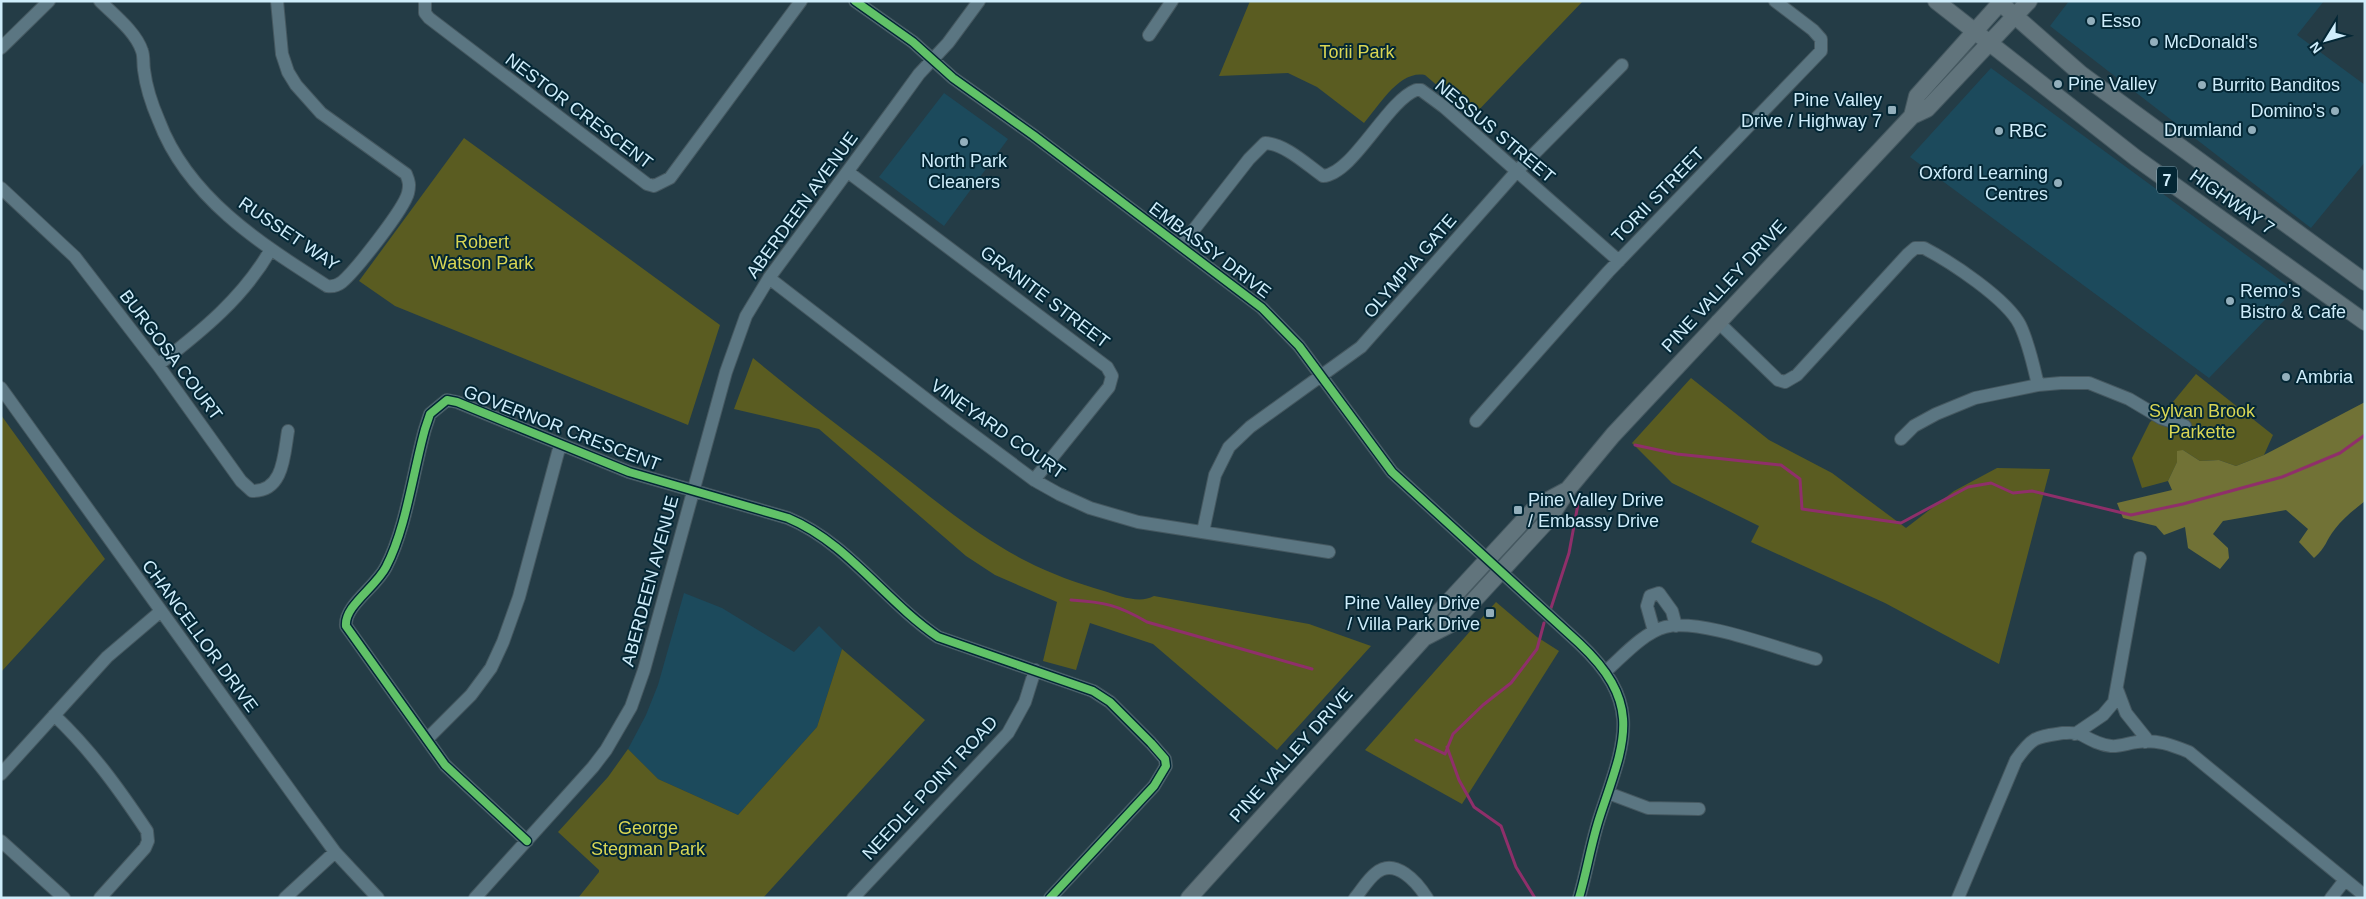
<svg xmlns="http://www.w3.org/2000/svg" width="2366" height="899" font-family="Arial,sans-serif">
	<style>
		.built { fill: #1c4a5c }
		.green { fill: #5a5c21 }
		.forest { fill: #717236 }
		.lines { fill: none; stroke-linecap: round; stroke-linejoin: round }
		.stream { stroke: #8f2f6a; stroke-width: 3 }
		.minor-casing { stroke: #455860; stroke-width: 14 }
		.major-casing { stroke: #455860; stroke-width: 18 }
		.minor { stroke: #5b7682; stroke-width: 12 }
		.major { stroke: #61747c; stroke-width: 16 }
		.cycleway-casing { stroke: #042735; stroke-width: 11 }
		.cycleway { stroke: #61c268; stroke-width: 8 }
		.poi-dot { fill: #93afbc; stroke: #042735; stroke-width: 2 }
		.labels { text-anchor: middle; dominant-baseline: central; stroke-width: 4; stroke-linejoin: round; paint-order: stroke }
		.shield { fill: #042735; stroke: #92b2c0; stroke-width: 1 }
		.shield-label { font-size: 16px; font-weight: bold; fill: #cfedfb }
		.poi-label { font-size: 18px; fill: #cfedfb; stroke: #042735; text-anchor: start }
		.park-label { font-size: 18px; fill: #d9d654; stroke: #042735 }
		.street-label { font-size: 18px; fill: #cfedfb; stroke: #042735 }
	</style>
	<rect width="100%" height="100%" fill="#243c46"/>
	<!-- built -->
	<path class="built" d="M 2069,1 L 2324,1 L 2297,35 L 2365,85 L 2365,162 L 2311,228 L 2050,26 Z
		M 1991,68 L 2294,290 L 2209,378 L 1910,157 Z
		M 944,93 L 1008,139 L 944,226 L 879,177 Z
		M 684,593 L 722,608 L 794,652 L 819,626 L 842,649 L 817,727 L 738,815 L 658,779 L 628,749 L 646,715 L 658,685 Z"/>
	<!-- green -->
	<path class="green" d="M 1250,1 L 1583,1 L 1473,116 L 1425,75 C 1399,70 1379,106 1364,123 L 1317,87 L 1288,73 L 1219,76 Z
		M 464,138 L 720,325 L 688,425 L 395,306 L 359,281 Z
		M 753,358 C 794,392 836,424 878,456 C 925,492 973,534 1026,561 C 1051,574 1077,583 1104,591 C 1119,596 1140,604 1154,596 L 1309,624 L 1371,646 L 1277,750 L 1153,644 L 1090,623 L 1076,670 L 1043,661 L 1057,602 L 995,575 L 966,556 L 819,429 L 734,409 Z
		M 2196,374 L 2273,435 L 2264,455 L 2236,466 L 2219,460 L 2200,461 L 2183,450 L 2168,481 L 2142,488 L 2132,458 L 2150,422 L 2168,408 Z
		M 1691,378 L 1769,440 L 1832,473 L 1906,528 L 1954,491 L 1997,468 L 2050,469 L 1999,664 L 1885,603 L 1751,542 L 1759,526 L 1672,483 L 1632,443 Z
		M 1,415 L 105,559 L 1,672 Z
		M 1496,602 L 1537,637 L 1559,651 L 1462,804 L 1365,750 Z
		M 842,649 L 925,720 L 763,898 L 578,898 L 599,872 L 599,870 L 558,832 L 608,777 L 628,749 L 658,779 L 738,815 L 817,727 Z"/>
	<!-- forest -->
	<path class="forest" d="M 2365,402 L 2365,501 C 2354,510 2343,518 2335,529 C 2326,540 2326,548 2314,558 L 2299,542 L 2308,529 L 2286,510 L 2223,521 L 2213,534 L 2228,548 L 2229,558 L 2220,569 L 2188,548 L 2185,527 L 2164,535 L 2156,526 L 2123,518 L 2117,503 L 2172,490 L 2168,481 L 2177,462 L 2177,451 L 2183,450 L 2200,461 L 2219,460 L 2236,466 L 2264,455 Z"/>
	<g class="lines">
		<!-- stream -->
		<path class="stream" d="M 1635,445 L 1677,454 L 1781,465 L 1800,479 L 1802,509 L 1901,523 L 1968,487 L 1991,483 L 2013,493 L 2032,491 L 2131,515 L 2183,504 L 2282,477 L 2340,453 L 2365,435
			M 1071,600 C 1104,602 1118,605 1147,622 L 1312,669
			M 1551,608 L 1569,553 L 1578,504
			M 1416,740 L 1445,754 L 1453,734 L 1483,705 L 1511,683 L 1537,649 L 1544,623
			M 1447,747 L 1459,780 L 1474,807 L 1501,826 L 1516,867 L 1535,898"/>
		<defs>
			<path id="minor" d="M 100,1 C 114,15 136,32 142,51 C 144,56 143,64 144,70 C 146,86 152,105 159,121 C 188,198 261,244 327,286 C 333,287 337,286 342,282 C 356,270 404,209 408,193 C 410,185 409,181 406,174 L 321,113 L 296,85 L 288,72 L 282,54 L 277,1
				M 425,1 L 425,13 L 429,18 L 647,184 L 654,186 L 670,178 L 801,1
				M 855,1 L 913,42 L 953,78 L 1033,135 L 1262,308 L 1299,346 L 1392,472 L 1579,643 C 1644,704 1625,741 1600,816 C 1591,843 1587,871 1579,898
				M 1149,35 L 1172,1
				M 1,48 L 49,1
				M 848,172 L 1107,367 L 1112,376 L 1109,387 L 1034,480
				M 1,188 L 75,257 L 158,365 L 241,481 L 252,491 C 284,492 284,454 288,431
				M 1181,246 L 1249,159 L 1265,143 C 1285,144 1306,164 1323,176 C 1353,174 1387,101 1416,90 L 1421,90 L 1444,107 L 1619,261
				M 769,278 L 952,419 L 1034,480 L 1059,494 L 1090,508 L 1138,522 L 1329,552
				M 1717,321 L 1778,380 L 1785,382 L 1797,375 L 1908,254 L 1915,248 L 1924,248 C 1951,262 2007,299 2020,325 C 2029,344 2033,364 2038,385
				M 158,365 C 202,331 244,297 271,249
				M 1,388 L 302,807 L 335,852 L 378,898
				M 1476,421 L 1608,272 L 1821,51 L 1821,39 L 1813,30 L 1775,1
				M 1901,439 L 1914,426 L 1936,414 L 1975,398 L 2038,385 L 2061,383 L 2089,383 L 2129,399 L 2161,418 L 2185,426
				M 1203,532 L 1215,475 L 1229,447 L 1250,427 L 1361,347 L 1517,171 L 1622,65
				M 1654,631 L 1647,606 L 1650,596 L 1659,593 L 1672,611 L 1676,626
				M 1606,671 C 1623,656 1643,633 1665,627 C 1700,618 1778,649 1816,659
				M 2117,689 L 2126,713 L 2146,738 L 2145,742
				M 54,715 C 91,750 119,789 147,831 L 148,841 L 145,848 L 100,898
				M 2075,734 L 2103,715 L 2114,702 L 2140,558
				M 427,739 L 471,695 L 491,668 L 503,642 L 519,597 L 560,445
				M 1,774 L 107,657 L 161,611
				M 1608,793 L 1648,808 L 1699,809
				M 1,841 L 64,898
				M 527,841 L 445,765 L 346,626 C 344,606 376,587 386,567 C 406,529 413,472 425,429 L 430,414 L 447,400 L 457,402 L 629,472 L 788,518 C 848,543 885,601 938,637 L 1093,691 L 1110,702 L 1151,743 L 1165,759 L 1166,766 L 1154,786 L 1050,898
				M 285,898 L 335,852
				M 475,898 L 593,767 L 606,750 L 631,707 L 644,670 L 726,372 L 746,316 L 769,278 L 895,107 L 919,74 L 948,43 L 979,1
				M 853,898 L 1008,733 L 1025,702 L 1035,670
				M 1355,898 C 1362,890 1367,880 1376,873 C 1395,857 1417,882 1427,898
				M 1958,898 L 2016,760 C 2033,736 2036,737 2063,733 C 2069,733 2077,732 2082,735 C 2091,740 2100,745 2111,746 C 2118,747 2129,743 2137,742 C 2156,739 2172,745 2189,752 L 2365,896
				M 2331,898 L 2345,880"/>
			<path id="major" d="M 1936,1 L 2136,158 L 2365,322
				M 1998,1 L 2081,74 L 2365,282
				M 1912,116 L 1917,96 L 2002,1
				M 1424,638 L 1453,623 L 1549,519 L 1569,488 L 1613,435 L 1912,116 L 1927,109 L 2029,1
				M 1189,898 L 1424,638 L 1439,612 L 1537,506 L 1567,490"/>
		</defs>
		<!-- minor casing -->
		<use href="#minor" class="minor-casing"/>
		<!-- major casing -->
		<use href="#major" class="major-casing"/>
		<!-- minor -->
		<use href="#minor" class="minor"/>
		<!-- major -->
		<use href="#major" class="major"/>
		<defs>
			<path id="cycleway" d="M 855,1 L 913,42 L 953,78 L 1033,135 L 1262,308 L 1299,346 L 1392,472 L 1579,643 C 1644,704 1625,741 1600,816 C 1591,843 1587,871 1579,898
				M 527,841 L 445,765 L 346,626 C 344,606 376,587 386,567 C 406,529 413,472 425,429 L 430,414 L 447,400 L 457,402 L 629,472 L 788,518 C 848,543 885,601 938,637 L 1093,691 L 1110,702 L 1151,743 L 1165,759 L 1166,766 L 1154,786 L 1050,898"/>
		</defs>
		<!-- cycleway casing -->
		<use href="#cycleway" class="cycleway-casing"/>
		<!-- cycleway -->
		<use href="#cycleway" class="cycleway"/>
	</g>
	<!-- markers -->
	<g class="poi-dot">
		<circle cx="2091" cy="21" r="5"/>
		<circle cx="2154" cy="42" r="5"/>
		<circle cx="2058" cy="84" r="5"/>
		<circle cx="2202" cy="85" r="5"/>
		<rect x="1887" y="105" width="10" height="10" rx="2.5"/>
		<circle cx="2335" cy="111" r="5"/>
		<circle cx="2252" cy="130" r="5"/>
		<circle cx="1999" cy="131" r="5"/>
		<circle cx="964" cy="142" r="5"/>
		<circle cx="2058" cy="183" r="5"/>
		<circle cx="2230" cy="301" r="5"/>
		<circle cx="2286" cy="377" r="5"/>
		<rect x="1513" y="505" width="10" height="10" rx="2.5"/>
		<rect x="1485" y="608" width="10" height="10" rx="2.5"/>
	</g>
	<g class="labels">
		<!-- shield labels -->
		<rect class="shield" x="2157" y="166.5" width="20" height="27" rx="4"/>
		<g class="shield-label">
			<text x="2167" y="180">7</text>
		</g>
		<!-- poi labels -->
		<g class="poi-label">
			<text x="2101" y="21">Esso</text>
			<text x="2164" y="42">McDonald's</text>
			<text x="2068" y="84">Pine Valley</text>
			<text x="2212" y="85">Burrito Banditos</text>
			<text x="1882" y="100" text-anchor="end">Pine Valley<tspan x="1882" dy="21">Drive / Highway 7</tspan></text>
			<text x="2325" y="111" text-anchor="end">Domino's</text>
			<text x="2242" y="130" text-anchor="end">Drumland</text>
			<text x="2009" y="131">RBC</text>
			<text x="964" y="161" text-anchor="middle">North Park<tspan x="964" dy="21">Cleaners</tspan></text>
			<text x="2048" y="173" text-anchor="end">Oxford Learning<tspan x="2048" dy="21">Centres</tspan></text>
			<text x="2240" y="291">Remo's<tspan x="2240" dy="21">Bistro &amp; Cafe</tspan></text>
			<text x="2296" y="377">Ambria</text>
			<text x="1528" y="500">Pine Valley Drive<tspan x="1528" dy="21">/ Embassy Drive</tspan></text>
			<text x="1480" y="603" text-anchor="end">Pine Valley Drive<tspan x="1480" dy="21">/ Villa Park Drive</tspan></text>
		</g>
		<!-- park labels -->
		<g class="park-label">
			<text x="1357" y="52">Torii Park</text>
			<text x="482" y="242">Robert<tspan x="482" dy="21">Watson Park</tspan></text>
			<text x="2202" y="411">Sylvan Brook<tspan x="2202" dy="21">Parkette</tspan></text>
			<text x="648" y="828">George<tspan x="648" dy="21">Stegman Park</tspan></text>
		</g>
		<!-- street labels -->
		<g class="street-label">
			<text transform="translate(579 111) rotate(37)">NESTOR CRESCENT</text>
			<text transform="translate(1495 131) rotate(40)">NESSUS STREET</text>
			<text transform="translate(1658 195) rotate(-46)">TORII STREET</text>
			<text transform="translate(2232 202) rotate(35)">HIGHWAY 7</text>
			<text transform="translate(802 205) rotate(-54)">ABERDEEN AVENUE</text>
			<text transform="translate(289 234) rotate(34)">RUSSET WAY</text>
			<text transform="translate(1210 250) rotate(37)">EMBASSY DRIVE</text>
			<text transform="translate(1410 266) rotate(-49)">OLYMPIA GATE</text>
			<text transform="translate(1724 286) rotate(-47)">PINE VALLEY DRIVE</text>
			<text transform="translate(1045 297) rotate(37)">GRANITE STREET</text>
			<text transform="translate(171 355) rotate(53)">BURGOSA COURT</text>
			<text transform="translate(562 428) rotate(21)">GOVERNOR CRESCENT</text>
			<text transform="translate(998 429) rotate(35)">VINEYARD COURT</text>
			<text transform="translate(650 581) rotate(-75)">ABERDEEN AVENUE</text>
			<text transform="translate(200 636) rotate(54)">CHANCELLOR DRIVE</text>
			<text transform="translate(1291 755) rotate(-48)">PINE VALLEY DRIVE</text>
			<text transform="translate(930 788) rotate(-47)">NEEDLE POINT ROAD</text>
		</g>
	</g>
	<!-- border -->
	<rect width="2366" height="899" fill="none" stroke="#cfedfb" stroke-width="5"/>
	<!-- north arrow -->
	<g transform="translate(2326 40) rotate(233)" stroke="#042735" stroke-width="4" paint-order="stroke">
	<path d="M0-4L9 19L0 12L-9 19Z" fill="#cfedfb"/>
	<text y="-8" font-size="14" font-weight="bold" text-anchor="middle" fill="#cfedfb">N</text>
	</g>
</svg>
